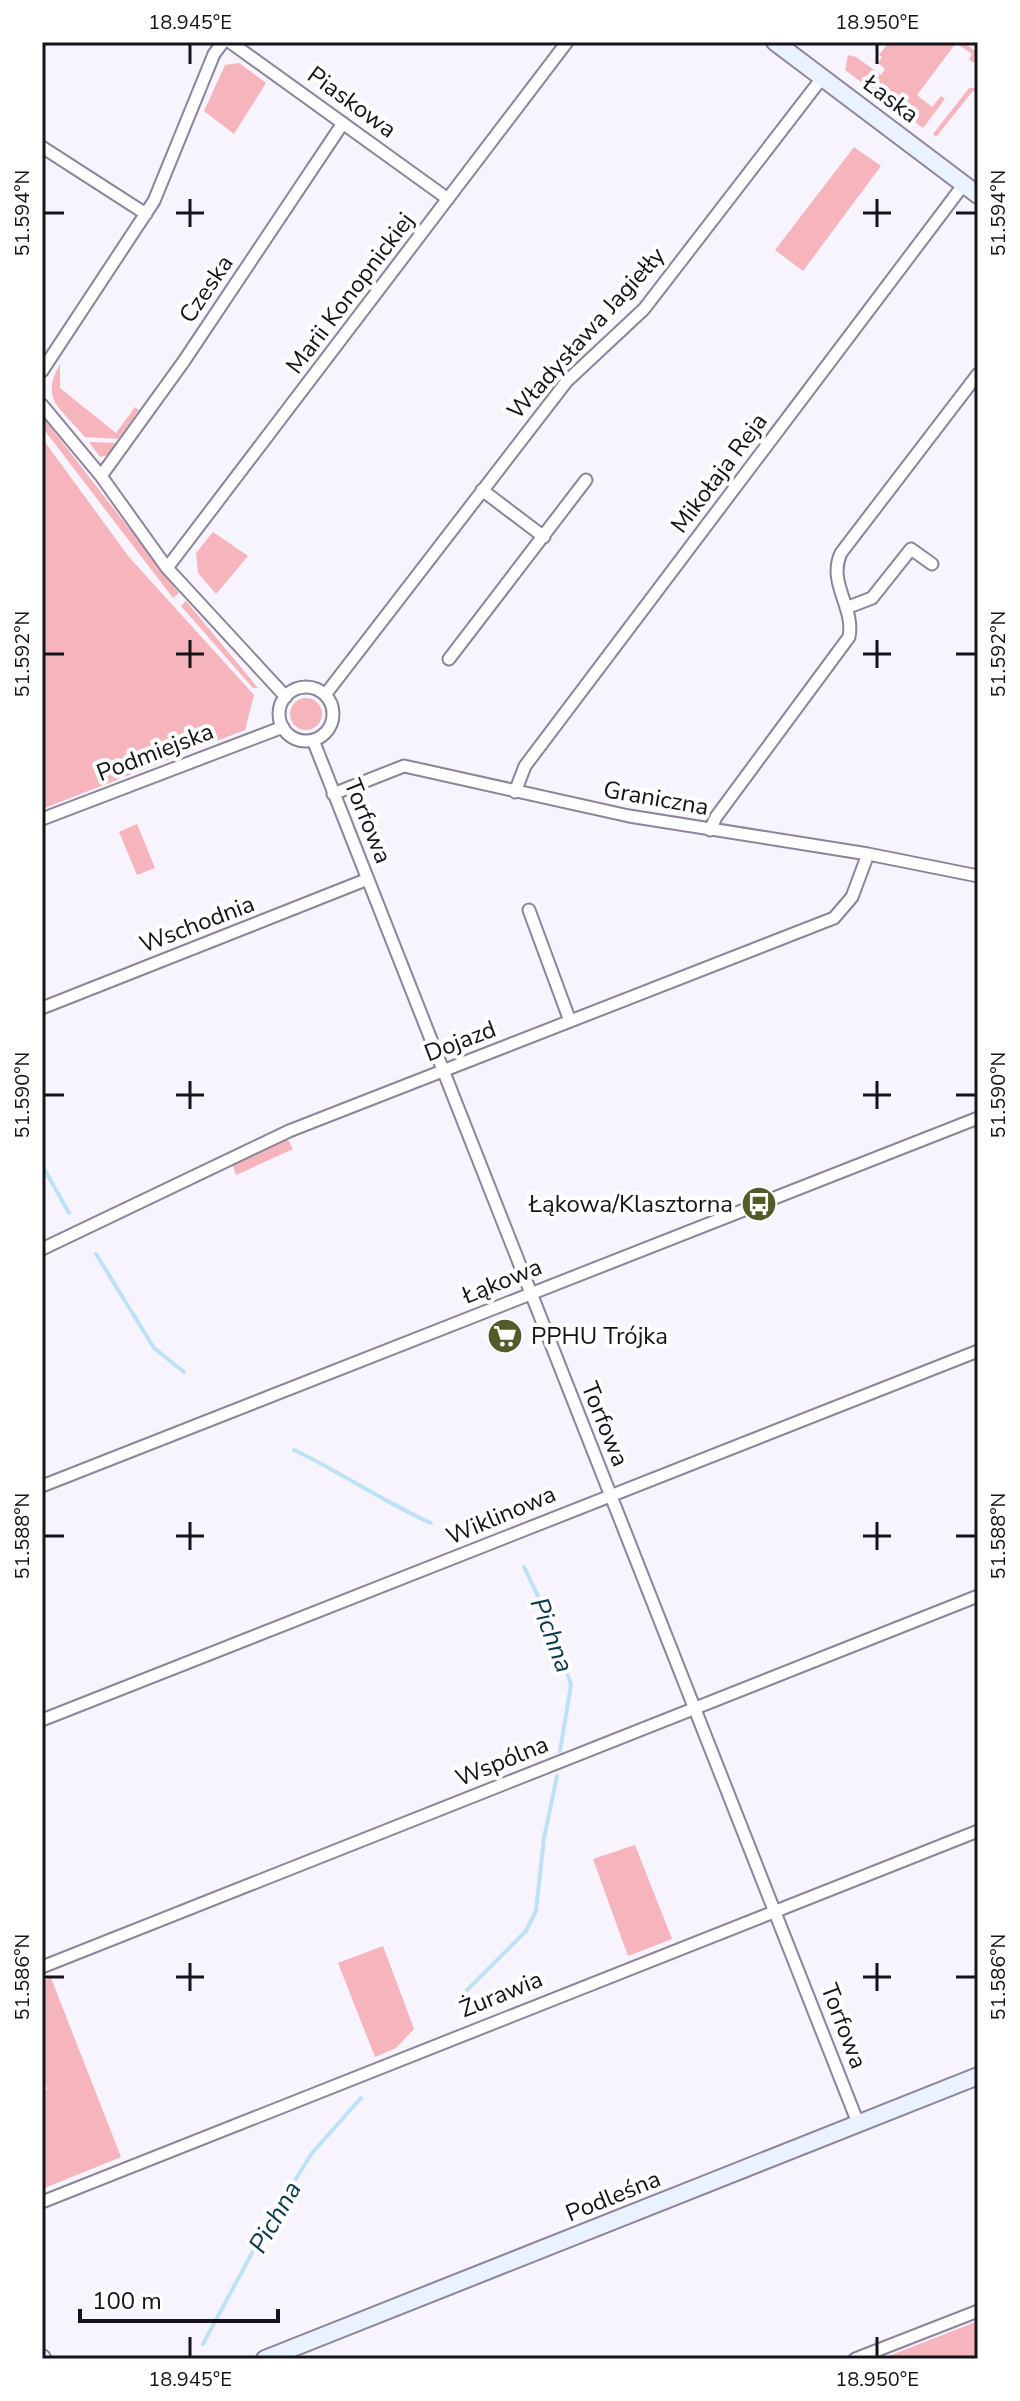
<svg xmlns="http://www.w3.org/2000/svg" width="1020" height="2401" font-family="'Nunito Sans',sans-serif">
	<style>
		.green { fill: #f6b4bc }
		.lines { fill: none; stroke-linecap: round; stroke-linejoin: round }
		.stream { stroke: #bde2f5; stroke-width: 4 }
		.street-casing { stroke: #8b849a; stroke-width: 15 }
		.secondary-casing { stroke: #8b849a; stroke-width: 20 }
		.street { stroke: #fff; stroke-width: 11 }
		.secondary { stroke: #eaf1ff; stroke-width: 16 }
		.ticks { fill: none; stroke: #15121a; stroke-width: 3 }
		.labels { text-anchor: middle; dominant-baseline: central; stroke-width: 8; stroke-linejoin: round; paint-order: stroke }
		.street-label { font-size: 24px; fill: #15121a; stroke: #fff }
		.poi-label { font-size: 24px; fill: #15121a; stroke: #fff; text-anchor: end }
		.water-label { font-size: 26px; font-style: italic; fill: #09394c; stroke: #fff }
		.neatline { fill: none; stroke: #15121a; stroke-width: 3 }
		.ticks-label { font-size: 20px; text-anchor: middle; fill: #15121a }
	</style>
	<rect width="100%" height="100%" fill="#f7f4fe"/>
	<!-- green -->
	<path class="green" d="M 889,42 L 963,42 L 978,53 L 973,63 L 969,59 L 972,54 L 956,43 L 917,95 L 932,107 L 941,96 L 945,99 L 923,128 L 845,70 L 848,55 L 856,57 L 881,75 L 885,69 L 878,63 L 882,57 L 879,55 Z
		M 239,63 L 266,83 L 234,134 L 204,111 L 225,65 Z
		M 969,88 L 977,88 L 978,93 L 973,91 L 936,137 L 933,134 Z
		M 854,147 L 881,166 L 803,271 L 775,250 Z
		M 60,364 L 60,388 L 116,433 L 135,407 L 139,410 L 118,439 L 85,437 C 62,409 39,401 60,364 Z
		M 42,416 L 179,593 L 173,598 L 42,427 Z
		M 42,438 L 129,557 L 254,695 L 245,730 L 42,809 Z
		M 89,442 L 117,443 L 108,455 L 100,457 Z
		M 213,532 L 248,556 L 216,594 L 198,573 L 196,553 Z
		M 186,601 L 258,688 L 253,688 L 181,606 Z
		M290 714a16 16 0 1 1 32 0a16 16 0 1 1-32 0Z
		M 137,824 L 155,868 L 137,875 L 119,832 Z
		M 287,1138 L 293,1149 L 236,1175 L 232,1163 Z
		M 635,1845 L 672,1939 L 628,1956 L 593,1859 Z
		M 383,1946 L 414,2029 L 396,2048 L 375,2057 L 338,1963 Z
		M 51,1978 L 121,2157 L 42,2189 L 42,2092 L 47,2089 L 42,2077 L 42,1981 Z
		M 978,2321 L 978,2359 L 881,2359 Z"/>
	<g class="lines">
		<!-- stream -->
		<path class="stream" d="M 42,1165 L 69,1213
			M 96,1254 L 154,1348 L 184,1372
			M 294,1450 C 341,1472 383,1502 431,1523
			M 524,1567 L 550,1621 L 571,1685 L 560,1751
			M 462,1995 L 526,1931 L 536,1911 L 544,1838 L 557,1776
			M 203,2344 L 266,2227 L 312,2153 L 361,2098"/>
		<defs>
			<path id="street" d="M 230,42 L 448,199
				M 42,147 L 146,214
				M 42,371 L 154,201 L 214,54 L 223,42
				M 42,405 L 101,476 L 167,568 L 286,697
				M 101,476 L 184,361 L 343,123
				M 482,490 L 544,537
				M 167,568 L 567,42
				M 846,608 L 872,598 L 911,549 L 932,564
				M 449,659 L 586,480
				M279 714a27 27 0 1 1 54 0a27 27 0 1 1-54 0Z
				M 325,695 L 567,381 L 644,309 L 822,78
				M 313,740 L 858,2123
				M 515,792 L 525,766 L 964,184
				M 333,794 L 404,766 L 629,816 L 868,854 L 978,876
				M 42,819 L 283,727
				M 710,830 L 716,817 L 849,637 C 855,607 827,583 841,553 L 978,374
				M 529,910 L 570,1021
				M 42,1008 L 368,879
				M 42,1249 L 289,1131 L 834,918 L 852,897 L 868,854
				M 42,1486 L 978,1118
				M 42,1720 L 978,1351
				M 42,1967 L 978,1596
				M 42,2202 L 978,1831
				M 855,2359 L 978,2311"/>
			<path id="secondary" d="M 775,42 L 978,195
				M 42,2358 L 42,2359
				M 265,2359 L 978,2076"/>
		</defs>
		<!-- street casing -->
		<use href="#street" class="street-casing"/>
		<!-- secondary casing -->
		<use href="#secondary" class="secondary-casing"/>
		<!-- street -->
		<use href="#street" class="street"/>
		<!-- secondary -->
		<use href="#secondary" class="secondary"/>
	</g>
	<!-- ticks -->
	<path class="ticks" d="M 190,44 L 190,64M 877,44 L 877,64M 190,199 L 190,227M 877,199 L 877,227M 44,213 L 64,213M 176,213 L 204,213M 863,213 L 891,213M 956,213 L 976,213M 190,640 L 190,668M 877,640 L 877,668M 44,654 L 64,654M 176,654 L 204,654M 863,654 L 891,654M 956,654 L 976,654M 190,1081 L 190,1109M 877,1081 L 877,1109M 44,1095 L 64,1095M 176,1095 L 204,1095M 863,1095 L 891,1095M 956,1095 L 976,1095M 190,1522 L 190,1550M 877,1522 L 877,1550M 44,1536 L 64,1536M 176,1536 L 204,1536M 863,1536 L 891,1536M 956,1536 L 976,1536M 190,1963 L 190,1991M 877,1963 L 877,1991M 44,1977 L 64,1977M 176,1977 L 204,1977M 863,1977 L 891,1977M 956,1977 L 976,1977M 190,2337 L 190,2357M 877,2337 L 877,2357"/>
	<!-- icons -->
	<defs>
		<symbol id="bus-disc" viewBox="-11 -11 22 22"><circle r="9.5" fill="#545a29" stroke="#fff"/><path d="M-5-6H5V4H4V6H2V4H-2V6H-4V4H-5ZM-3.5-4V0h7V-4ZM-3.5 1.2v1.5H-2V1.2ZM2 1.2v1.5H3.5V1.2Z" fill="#fff"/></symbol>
		<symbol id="supermarket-disc" viewBox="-11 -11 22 22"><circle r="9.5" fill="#545a29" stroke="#fff"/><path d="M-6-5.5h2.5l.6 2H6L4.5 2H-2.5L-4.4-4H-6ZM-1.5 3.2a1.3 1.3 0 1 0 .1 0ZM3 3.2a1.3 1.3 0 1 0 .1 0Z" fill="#fff"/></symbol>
	</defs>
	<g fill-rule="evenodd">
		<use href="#bus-disc" x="739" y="1184" width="40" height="40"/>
		<use href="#supermarket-disc" x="485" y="1316" width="40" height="40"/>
	</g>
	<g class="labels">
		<!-- street labels -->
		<g class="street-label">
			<text transform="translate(891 99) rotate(37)">Łaska</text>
			<text transform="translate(352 102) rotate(36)">Piaskowa</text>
			<text transform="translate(206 289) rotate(-56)">Czeska</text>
			<text transform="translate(350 293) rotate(-53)">Marii Konopnickiej</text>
			<text transform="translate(586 333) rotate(-48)">Władysława Jagiełły</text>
			<text transform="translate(719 473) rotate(-53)">Mikołaja Reja</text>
			<text transform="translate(155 752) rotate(-21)">Podmiejska</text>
			<text transform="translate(656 798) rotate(10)">Graniczna</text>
			<text transform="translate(368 821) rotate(68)">Torfowa</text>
			<text transform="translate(197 924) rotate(-21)">Wschodnia</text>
			<text transform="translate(460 1041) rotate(-21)">Dojazd</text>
			<text transform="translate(502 1281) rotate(-22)">Łąkowa</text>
			<text transform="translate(605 1424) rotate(68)">Torfowa</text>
			<text transform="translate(501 1515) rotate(-23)">Wiklinowa</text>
			<text transform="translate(502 1761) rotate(-22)">Wspólna</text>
			<text transform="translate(501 1994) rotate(-22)">Żurawia</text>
			<text transform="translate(844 2026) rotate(69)">Torfowa</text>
			<text transform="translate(613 2196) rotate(-22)">Podleśna</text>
		</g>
		<!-- poi labels -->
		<g class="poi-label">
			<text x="733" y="1204">Łąkowa/Klasztorna</text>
			<text x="531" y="1336" text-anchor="start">PPHU Trójka</text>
		</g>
		<!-- water labels -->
		<g class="water-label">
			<text transform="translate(552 1635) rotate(69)">Pichna</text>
			<text transform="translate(275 2217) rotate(-60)">Pichna</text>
		</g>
	</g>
	<!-- border -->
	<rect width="1020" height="2401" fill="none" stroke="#ffffff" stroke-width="88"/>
	<!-- scale -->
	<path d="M80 2309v12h198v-12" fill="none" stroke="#15121a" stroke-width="4"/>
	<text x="92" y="2309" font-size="24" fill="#15121a" stroke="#ffffff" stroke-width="6" paint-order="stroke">100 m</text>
	<rect x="44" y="44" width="932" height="2313" class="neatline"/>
	<g class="ticks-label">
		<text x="190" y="29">18.945°E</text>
		<text x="877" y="29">18.950°E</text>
		<text transform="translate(22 213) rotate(-90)" y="7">51.594°N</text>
		<text transform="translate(998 213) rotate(-90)" y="7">51.594°N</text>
		<text transform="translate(22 654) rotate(-90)" y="7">51.592°N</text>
		<text transform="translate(998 654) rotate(-90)" y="7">51.592°N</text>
		<text transform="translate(22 1095) rotate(-90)" y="7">51.590°N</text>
		<text transform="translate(998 1095) rotate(-90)" y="7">51.590°N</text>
		<text transform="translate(22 1536) rotate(-90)" y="7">51.588°N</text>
		<text transform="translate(998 1536) rotate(-90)" y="7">51.588°N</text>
		<text transform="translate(22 1977) rotate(-90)" y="7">51.586°N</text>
		<text transform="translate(998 1977) rotate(-90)" y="7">51.586°N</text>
		<text x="190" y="2386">18.945°E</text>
		<text x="877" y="2386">18.950°E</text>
	</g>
</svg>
